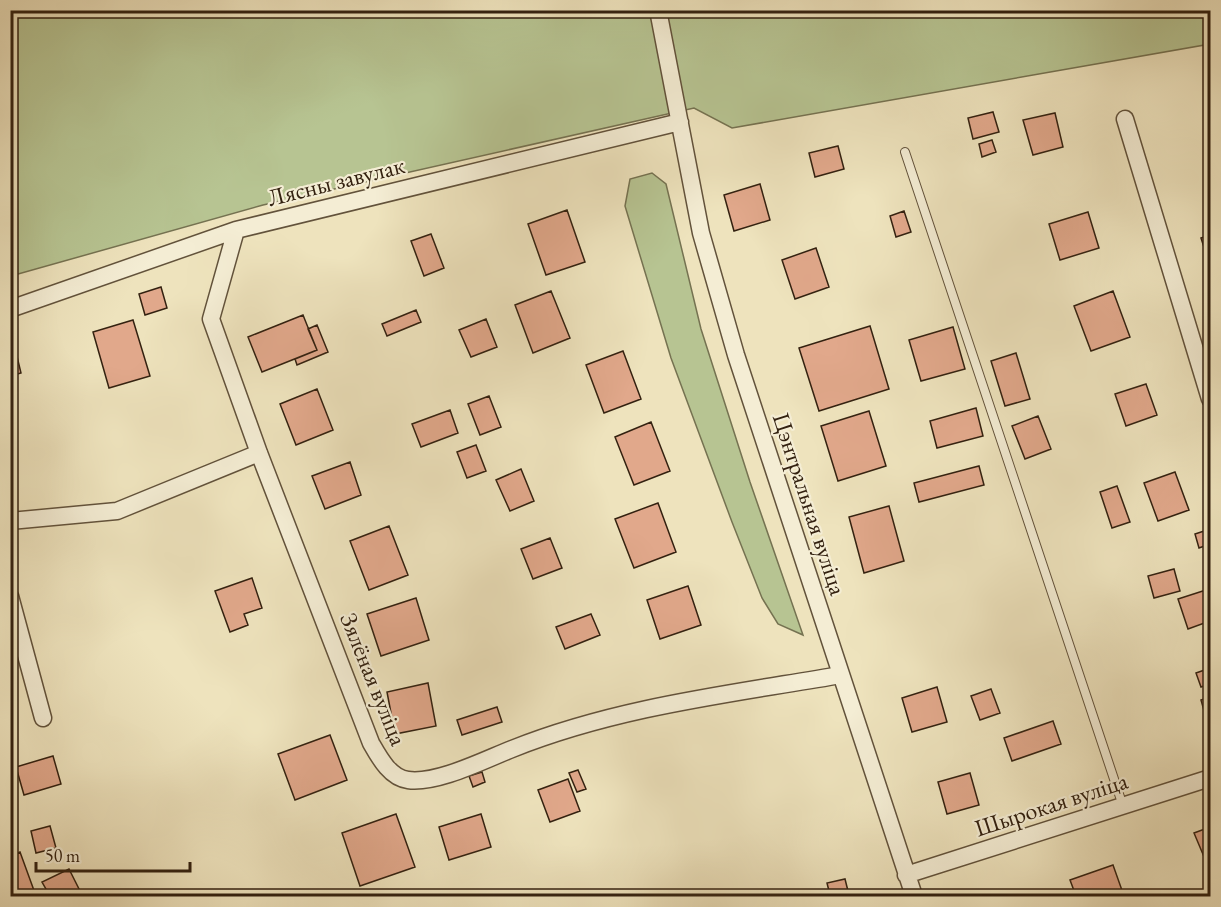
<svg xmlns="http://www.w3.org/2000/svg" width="1221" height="907" font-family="'EB Garamond',serif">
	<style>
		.green { fill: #b7c492; stroke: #757251; stroke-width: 1.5 }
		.building { fill: #e1a88b; stroke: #332110; stroke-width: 1.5 }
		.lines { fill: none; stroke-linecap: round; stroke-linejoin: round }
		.lane-casing { stroke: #62523b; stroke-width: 10 }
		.street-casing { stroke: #62523b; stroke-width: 19 }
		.lane { stroke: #f4edd4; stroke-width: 8 }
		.street { stroke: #f4edd4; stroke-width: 16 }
		.labels { text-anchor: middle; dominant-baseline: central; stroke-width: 4.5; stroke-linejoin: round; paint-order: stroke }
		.street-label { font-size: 24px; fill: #332110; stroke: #f4edd4 }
	</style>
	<rect width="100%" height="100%" fill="#eee3bd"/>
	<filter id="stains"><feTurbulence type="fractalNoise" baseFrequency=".00333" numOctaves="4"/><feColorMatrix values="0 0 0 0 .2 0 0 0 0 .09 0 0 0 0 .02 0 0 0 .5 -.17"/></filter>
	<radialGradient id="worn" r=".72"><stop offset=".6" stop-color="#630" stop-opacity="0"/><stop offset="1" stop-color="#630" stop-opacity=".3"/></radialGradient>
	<!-- green -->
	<path class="green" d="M 11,11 L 1210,11 L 1210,44 L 732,128 L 694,108 L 263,205 L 11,276 Z
		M 652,173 L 666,184 L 701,329 L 750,482 L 803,635 L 778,624 L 762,598 L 732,522 L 671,358 L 625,206 L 630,179 Z"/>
	<!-- building -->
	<path class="building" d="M 993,112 L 999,132 L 973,139 L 968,118 Z
		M 1055,113 L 1063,147 L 1033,155 L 1023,120 Z
		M 992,140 L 996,152 L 982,157 L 979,144 Z
		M 838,146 L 844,169 L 815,177 L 809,153 Z
		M 760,184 L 770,220 L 734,231 L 724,195 Z
		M 567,210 L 585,262 L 546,275 L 528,224 Z
		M 904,211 L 911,232 L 896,237 L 890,216 Z
		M 1088,212 L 1099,248 L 1060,260 L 1049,224 Z
		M 431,234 L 444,268 L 424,276 L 411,241 Z
		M 1210,235 L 1210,266 L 1201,238 Z
		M 816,248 L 829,287 L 795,299 L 782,260 Z
		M 161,287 L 167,308 L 145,315 L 139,294 Z
		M 551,291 L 570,338 L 533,353 L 515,305 Z
		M 1113,291 L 1130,337 L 1091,351 L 1074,306 Z
		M 416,310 L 421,322 L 387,336 L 382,324 Z
		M 303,315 L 317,350 L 262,372 L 248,337 Z
		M 486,319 L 497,347 L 471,357 L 459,330 Z
		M 133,320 L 150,376 L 109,388 L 93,332 Z
		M 317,325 L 328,352 L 297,365 L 295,359 L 317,350 L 308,329 Z
		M 870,326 L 889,389 L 819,411 L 799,348 Z
		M 953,327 L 965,369 L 921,381 L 909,340 Z
		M 10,340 L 13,340 L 21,373 L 10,376 Z
		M 623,351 L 641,399 L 604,413 L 586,365 Z
		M 1016,353 L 1030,399 L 1005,406 L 991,361 Z
		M 1146,384 L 1157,415 L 1126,426 L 1115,394 Z
		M 317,389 L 333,430 L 296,445 L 280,404 Z
		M 489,396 L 501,427 L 480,435 L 468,404 Z
		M 976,408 L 983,436 L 937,448 L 930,421 Z
		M 450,410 L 458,433 L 421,447 L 412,424 Z
		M 869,411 L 886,466 L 838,481 L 821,426 Z
		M 1038,416 L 1051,449 L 1025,459 L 1012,426 Z
		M 651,422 L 670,471 L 634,485 L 615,437 Z
		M 476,445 L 486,471 L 467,478 L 457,452 Z
		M 350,462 L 361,495 L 325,509 L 312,476 Z
		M 979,466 L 984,485 L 919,502 L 914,483 Z
		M 521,469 L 534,501 L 510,511 L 496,480 Z
		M 1175,472 L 1189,510 L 1158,521 L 1144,483 Z
		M 1117,486 L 1130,522 L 1112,528 L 1100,492 Z
		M 658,503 L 676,552 L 634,568 L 615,519 Z
		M 889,506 L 904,561 L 864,573 L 849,517 Z
		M 389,526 L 408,575 L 369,590 L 350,541 Z
		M 1210,529 L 1210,544 L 1199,548 L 1195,534 Z
		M 550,538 L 562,568 L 533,579 L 521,549 Z
		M 1174,569 L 1180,591 L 1154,598 L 1148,576 Z
		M 252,578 L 262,608 L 244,614 L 248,625 L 230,632 L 215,591 Z
		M 688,586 L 701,625 L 660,639 L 647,600 Z
		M 1209,589 L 1210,594 L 1210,621 L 1188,629 L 1178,599 Z
		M 416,598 L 429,640 L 381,656 L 367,614 Z
		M 591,614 L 600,635 L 565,649 L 556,627 Z
		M 1210,668 L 1210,684 L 1201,687 L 1196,673 Z
		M 428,683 L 436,726 L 395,734 L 387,692 Z
		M 937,687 L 947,722 L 912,732 L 902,698 Z
		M 991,689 L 1000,713 L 980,720 L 971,696 Z
		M 1210,697 L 1210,732 L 1201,700 Z
		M 497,707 L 502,722 L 462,735 L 457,720 Z
		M 1053,721 L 1061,744 L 1012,761 L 1004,738 Z
		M 330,735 L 347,780 L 295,800 L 278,754 Z
		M 53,756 L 61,784 L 24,795 L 16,767 Z
		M 578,770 L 586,789 L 577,792 L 569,773 Z
		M 482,772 L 485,782 L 473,787 L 469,776 Z
		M 970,773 L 979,805 L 947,814 L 938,782 Z
		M 568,779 L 580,811 L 550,822 L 538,790 Z
		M 396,814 L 415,867 L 360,886 L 342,833 Z
		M 481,814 L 491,847 L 449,860 L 439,827 Z
		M 50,826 L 56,848 L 36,853 L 31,831 Z
		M 1210,827 L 1210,871 L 1194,833 Z
		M 20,852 L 36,896 L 20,896 L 10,872 L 10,856 Z
		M 1113,865 L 1124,896 L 1076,896 L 1070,880 Z
		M 69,869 L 80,891 L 69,896 L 50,896 L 42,882 Z
		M 845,879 L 848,891 L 830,895 L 827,883 Z"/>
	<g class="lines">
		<defs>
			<path id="lane" d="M 905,152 L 1123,806"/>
			<path id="street" d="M 658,10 L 701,233 L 736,355 L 914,896
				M 1125,119 L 1210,399
				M 236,230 L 211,319 L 259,453 L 371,743 C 379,757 390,778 408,780 C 437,784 484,760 512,749 C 617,707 730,694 841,675
				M 10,309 L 236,230 L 680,122
				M 10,521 L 117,511 L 259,453
				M 10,596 L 43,718
				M 906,875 L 1210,778"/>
		</defs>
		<!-- lane casing -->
		<use href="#lane" class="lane-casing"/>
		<!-- street casing -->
		<use href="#street" class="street-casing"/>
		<!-- lane -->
		<use href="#lane" class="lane"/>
		<!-- street -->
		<use href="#street" class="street"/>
	</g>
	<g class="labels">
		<!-- street labels -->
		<g class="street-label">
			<text transform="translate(336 181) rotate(-14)">Лясны завулак</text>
			<text transform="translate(810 504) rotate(72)">Цэнтральная вуліца</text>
			<text transform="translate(374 679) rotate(68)">Зялёная вуліца</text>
			<text transform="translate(1051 804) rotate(-18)">Шырокая вуліца</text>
		</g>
	</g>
	<!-- margin -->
	<rect width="1221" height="907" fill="none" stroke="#eee3bd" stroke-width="36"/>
	<rect x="12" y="12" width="1197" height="883" fill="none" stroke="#332110" stroke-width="3"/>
	<rect x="18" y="18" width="1185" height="871" fill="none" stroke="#332110" stroke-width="1.5"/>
	<!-- scale -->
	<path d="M36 862v9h154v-9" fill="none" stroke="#332110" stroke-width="3"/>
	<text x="45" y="862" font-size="18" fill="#332110" stroke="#f4edd4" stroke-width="4.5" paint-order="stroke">50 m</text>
	<rect width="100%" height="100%" filter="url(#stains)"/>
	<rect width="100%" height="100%" fill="url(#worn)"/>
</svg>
